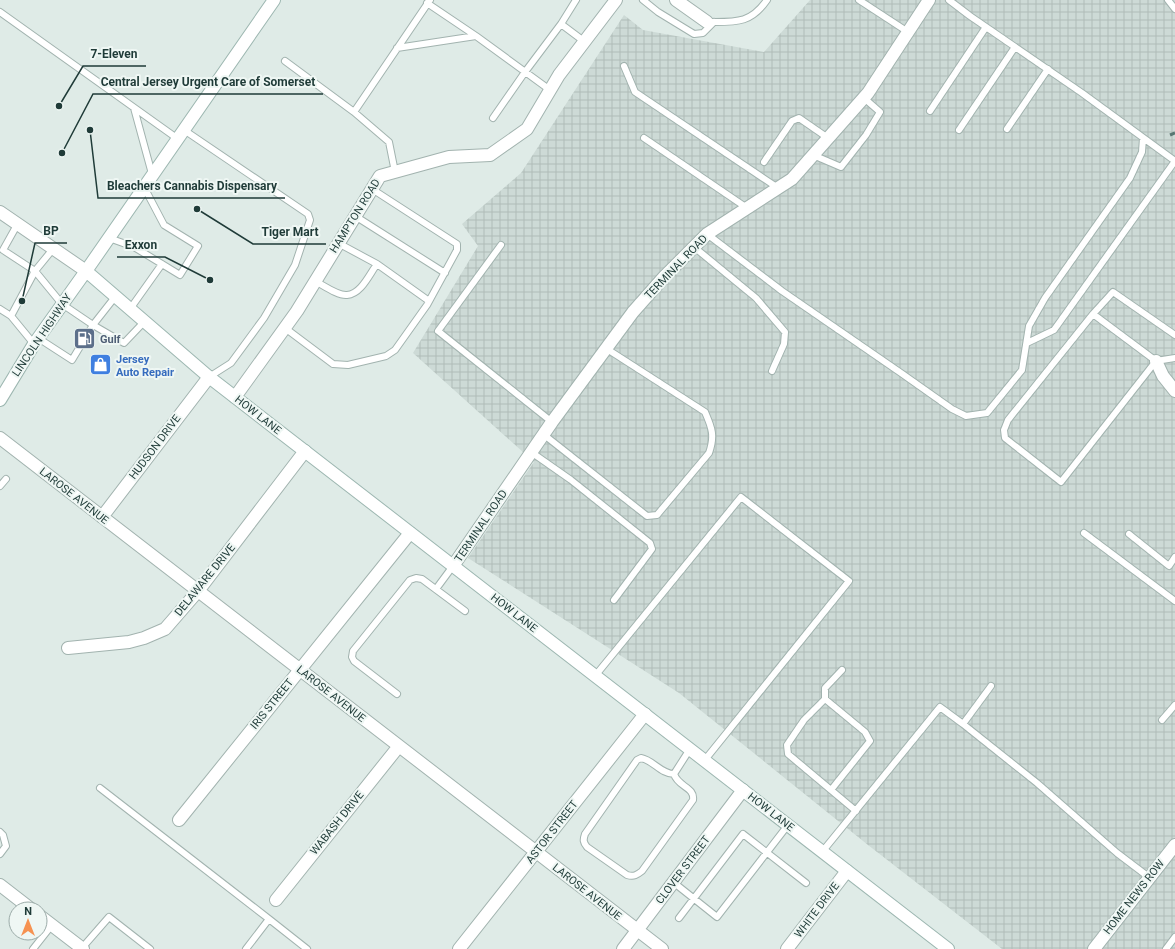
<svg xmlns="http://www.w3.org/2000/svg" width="1175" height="949" font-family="Roboto,sans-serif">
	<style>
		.industrial { fill: url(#industrial-grid) }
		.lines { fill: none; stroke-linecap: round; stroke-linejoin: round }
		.service-casing { stroke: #a2b3af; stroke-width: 8 }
		.minor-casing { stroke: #a2b3af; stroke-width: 14 }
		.tertiary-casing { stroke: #a2b3af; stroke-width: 14 }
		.secondary-casing { stroke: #9db7b1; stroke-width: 14 }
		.service { stroke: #fff; stroke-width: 6 }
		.minor { stroke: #fff; stroke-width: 12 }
		.tertiary { stroke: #fff; stroke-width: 12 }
		.secondary { stroke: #fff; stroke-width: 12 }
		.rail { stroke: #597773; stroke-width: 3; stroke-dasharray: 8 4; stroke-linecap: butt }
		.labels { text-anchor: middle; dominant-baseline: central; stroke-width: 4; stroke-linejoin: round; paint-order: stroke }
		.street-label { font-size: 11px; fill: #1f3b38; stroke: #eff7f4 }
		.service-label { font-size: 11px; font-weight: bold; fill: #4e5e75; stroke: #eff7f4; text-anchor: start }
		.shop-label { font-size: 11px; font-weight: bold; fill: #366cbe; stroke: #eff7f4; text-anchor: start }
		.leader { fill: none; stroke: #1f3b38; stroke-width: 1.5 }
		.callout-dot { fill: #1f3b38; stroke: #eff7f4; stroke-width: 1.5 }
		.callout-label { font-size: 12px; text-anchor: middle; font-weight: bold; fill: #1f3b38; stroke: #eff7f4; stroke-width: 4; stroke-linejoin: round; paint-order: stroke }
	</style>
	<defs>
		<pattern id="industrial-grid" width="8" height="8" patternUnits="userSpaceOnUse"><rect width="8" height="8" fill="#cddad6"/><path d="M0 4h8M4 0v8" fill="none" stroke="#b0bcb8"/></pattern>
	</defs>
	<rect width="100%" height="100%" fill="#dfebe7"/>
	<!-- industrial -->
	<path class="industrial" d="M 810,0 L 1175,0 L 1175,949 L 1002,949 L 868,845 L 679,693 L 468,558 L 534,462 L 413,353 L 478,246 L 462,224 L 521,173 L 624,15 L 643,30 L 764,52 Z"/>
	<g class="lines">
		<defs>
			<path id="service" d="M 576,0 L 561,24 L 585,42
				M 643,0 L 658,12 L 694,34 L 703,33 L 714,22
				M 859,0 L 908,32
				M 949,0 L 970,16 L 1082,93 L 1175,161 L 1054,330 L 1027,343
				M 1168,0 L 1175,9
				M 427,3 L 476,36
				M 0,12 L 178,139
				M 711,22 C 737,22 751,23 767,0
				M 397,48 L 476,36 L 550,90
				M 285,61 L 354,112 L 389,142 L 395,172
				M 624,66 L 635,92 L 778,188
				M 134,108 L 152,174
				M 930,111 L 986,27
				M 354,112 L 430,0
				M 493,118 L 525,72 L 561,24
				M 1007,129 L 1048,69
				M 184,130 L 308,214 L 310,220 L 295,265 L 264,318 L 231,363 L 209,377
				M 959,130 L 1015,47
				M 644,138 L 747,208
				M 813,155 L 841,167 L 866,135 L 880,112 L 864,98
				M 764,162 L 792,121 L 799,118 L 828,138
				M 355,216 L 445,273
				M 17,225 L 3,250 L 35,271 L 53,249
				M 707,234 L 782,291 L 901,373 L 952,409 L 966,416 L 987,413 L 1022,370 L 1029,326 L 1045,298 L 1130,178 L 1142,152 L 1143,138
				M 109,238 L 134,247 L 180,275 L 198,246 L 164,225 L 144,187
				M 501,245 L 438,331 L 552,422
				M 694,247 L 756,298 L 785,332 L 784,344 L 772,371
				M 377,264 L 429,301
				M 315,281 C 323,285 338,296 347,295 C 361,294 369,275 377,264 L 338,243
				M 115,297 L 93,325 L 124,343 L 144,322
				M 0,309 L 11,316
				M 130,309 L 162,264
				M 1093,314 L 1113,292 L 1175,335
				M 285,328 L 333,364 L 348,365 L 386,356 L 395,350 L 427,305 L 457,250 L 457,244 L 372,189
				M 34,344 L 11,316 L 35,271 L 62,304 L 93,325 L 72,360 L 38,338
				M 1156,361 L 1093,314 L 1008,420 L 1004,430 L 1005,438 L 1061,482 L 1156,361 L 1175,358
				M 543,434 L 647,516 L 657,515 L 709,453 C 715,436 712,428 705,412 L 607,349
				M 531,452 L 571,480 L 650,543 L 652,549 L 614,600
				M 0,486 L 6,479
				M 1084,533 L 1175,601
				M 1129,534 L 1169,566 L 1175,557
				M 436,589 L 453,566
				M 595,676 L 741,497 L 849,581 L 704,761
				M 397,694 L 354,661 L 352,657 L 353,651 L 410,580 L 416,578 L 422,579 L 465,611
				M 825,699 L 825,688 L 842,670
				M 1162,720 L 1175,705
				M 963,724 L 1037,783 L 1117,853 L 1150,878
				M 641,758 C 653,760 661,774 674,774 C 678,787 695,787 693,800 L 642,871 C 637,875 634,877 627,875 L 587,847 C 583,842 583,840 585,834 L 637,760 Z
				M 674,774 L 690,749
				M 100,788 L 269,919
				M 831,790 L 870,741 L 865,732 L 825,699 L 804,720 L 787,745 L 788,754 L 856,811
				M 0,832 L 3,835 L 6,846 L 0,854
				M 822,852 L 940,707 L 963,724 L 991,686
				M 673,882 L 717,917 L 788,825
				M 679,918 L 743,834 L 806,883
				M 82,948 L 109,917 L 150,949
				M 33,949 L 52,925
				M 246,949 L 269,919 L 307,949
				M 1166,949 L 1175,937"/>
			<path id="minor" d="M 676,0 L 707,22
				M 1156,361 L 1163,376 L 1175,391
				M 235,397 L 297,311 L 380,176 L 449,157 L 490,155 L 527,129 L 559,75 L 616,0
				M 0,438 L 662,949
				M 102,517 L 209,377
				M 453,566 L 552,422 L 633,312 L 664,277 L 707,234 L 792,179 L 868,93 L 929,0
				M 68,648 L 129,642 L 144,638 L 165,629 L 198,591 L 305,451
				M 179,820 L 410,533
				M 0,885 L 31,909
				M 276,900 L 399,746
				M 40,916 L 83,949
				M 459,949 L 645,714
				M 623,949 L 743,790
				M 787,949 L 847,871
				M 1094,949 L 1175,845"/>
			<path id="tertiary" d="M 0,212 L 86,271"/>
			<path id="secondary" d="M 86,271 L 209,377 L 948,949
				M 0,400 L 34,344 L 86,271 L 274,0"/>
		</defs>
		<!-- service casing -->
		<use href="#service" class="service-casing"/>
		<!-- minor casing -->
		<use href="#minor" class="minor-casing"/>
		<!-- tertiary casing -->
		<use href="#tertiary" class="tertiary-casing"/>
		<!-- secondary casing -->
		<use href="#secondary" class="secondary-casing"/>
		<!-- service -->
		<use href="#service" class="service"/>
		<!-- minor -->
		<use href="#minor" class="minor"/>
		<!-- tertiary -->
		<use href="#tertiary" class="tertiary"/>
		<!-- secondary -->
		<use href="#secondary" class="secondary"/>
		<!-- rail -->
		<path class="rail" d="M 1170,135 L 1175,133"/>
	</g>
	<!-- icons -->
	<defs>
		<symbol id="fuel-square" viewBox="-11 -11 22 22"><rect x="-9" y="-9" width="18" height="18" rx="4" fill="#5c6f8a" stroke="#eff7f4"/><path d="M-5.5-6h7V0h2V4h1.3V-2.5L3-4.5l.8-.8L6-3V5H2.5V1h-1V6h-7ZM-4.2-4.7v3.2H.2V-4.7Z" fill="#fff"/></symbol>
		<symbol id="shop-square" viewBox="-11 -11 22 22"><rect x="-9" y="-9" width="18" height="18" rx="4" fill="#3f7fe0" stroke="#eff7f4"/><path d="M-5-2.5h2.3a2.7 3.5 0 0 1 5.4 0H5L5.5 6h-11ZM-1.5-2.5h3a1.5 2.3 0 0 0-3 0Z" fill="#fff"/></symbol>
	</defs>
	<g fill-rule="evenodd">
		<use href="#fuel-square" x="72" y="326" width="25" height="25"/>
		<use href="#shop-square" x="88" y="352" width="25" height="25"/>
	</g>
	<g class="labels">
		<!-- street labels -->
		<g class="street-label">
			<text transform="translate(355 216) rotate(-58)">HAMPTON ROAD</text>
			<text transform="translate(676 267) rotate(-46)">TERMINAL ROAD</text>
			<text transform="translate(42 335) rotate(-56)">LINCOLN HIGHWAY</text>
			<text transform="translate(258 415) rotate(38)">HOW LANE</text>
			<text transform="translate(155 447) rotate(-53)">HUDSON DRIVE</text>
			<text transform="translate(74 496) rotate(38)">LAROSE AVENUE</text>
			<text transform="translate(481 526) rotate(-56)">TERMINAL ROAD</text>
			<text transform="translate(205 580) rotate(-51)">DELAWARE DRIVE</text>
			<text transform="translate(514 613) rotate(38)">HOW LANE</text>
			<text transform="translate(331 694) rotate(38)">LAROSE AVENUE</text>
			<text transform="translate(272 704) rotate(-51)">IRIS STREET</text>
			<text transform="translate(771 812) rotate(38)">HOW LANE</text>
			<text transform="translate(337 823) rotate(-51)">WABASH DRIVE</text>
			<text transform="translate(552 832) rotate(-52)">ASTOR STREET</text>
			<text transform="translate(683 870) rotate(-53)">CLOVER STREET</text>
			<text transform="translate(587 892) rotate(38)">LAROSE AVENUE</text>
			<text transform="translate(1134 897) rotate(-52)">HOME NEWS ROW</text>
			<text transform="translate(817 910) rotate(-53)">WHITE DRIVE</text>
		</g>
		<!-- service labels -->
		<g class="service-label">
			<text x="100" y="339">Gulf</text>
		</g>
		<!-- shop labels -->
		<g class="shop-label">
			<text x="116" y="359">Jersey<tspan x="116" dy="13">Auto Repair</tspan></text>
		</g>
	</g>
	<!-- callouts -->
	<path class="leader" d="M59 106L83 66H146M62 153L93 94H323M90 130L98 198H285M22 301L35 243H67M197 209L253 244H326M210 280L165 257H117"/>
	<g class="callout-dot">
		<circle cx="59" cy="106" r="4"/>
		<circle cx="62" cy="153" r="4"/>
		<circle cx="90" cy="130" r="4"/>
		<circle cx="22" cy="301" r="4"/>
		<circle cx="197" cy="209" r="4"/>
		<circle cx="210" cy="280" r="4"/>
	</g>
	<g class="callout-label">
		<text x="114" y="58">7-Eleven</text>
		<text x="208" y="86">Central Jersey Urgent Care of Somerset</text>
		<text x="192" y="190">Bleachers Cannabis Dispensary</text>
		<text x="51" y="235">BP</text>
		<text x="290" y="236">Tiger Mart</text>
		<text x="141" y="249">Exxon</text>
	</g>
	<!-- north arrow -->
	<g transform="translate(28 921)"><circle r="19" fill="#eff7f4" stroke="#9caca9"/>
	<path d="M0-3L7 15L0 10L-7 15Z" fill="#f69251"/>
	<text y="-6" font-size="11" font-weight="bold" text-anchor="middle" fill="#1f3b38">N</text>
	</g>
</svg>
